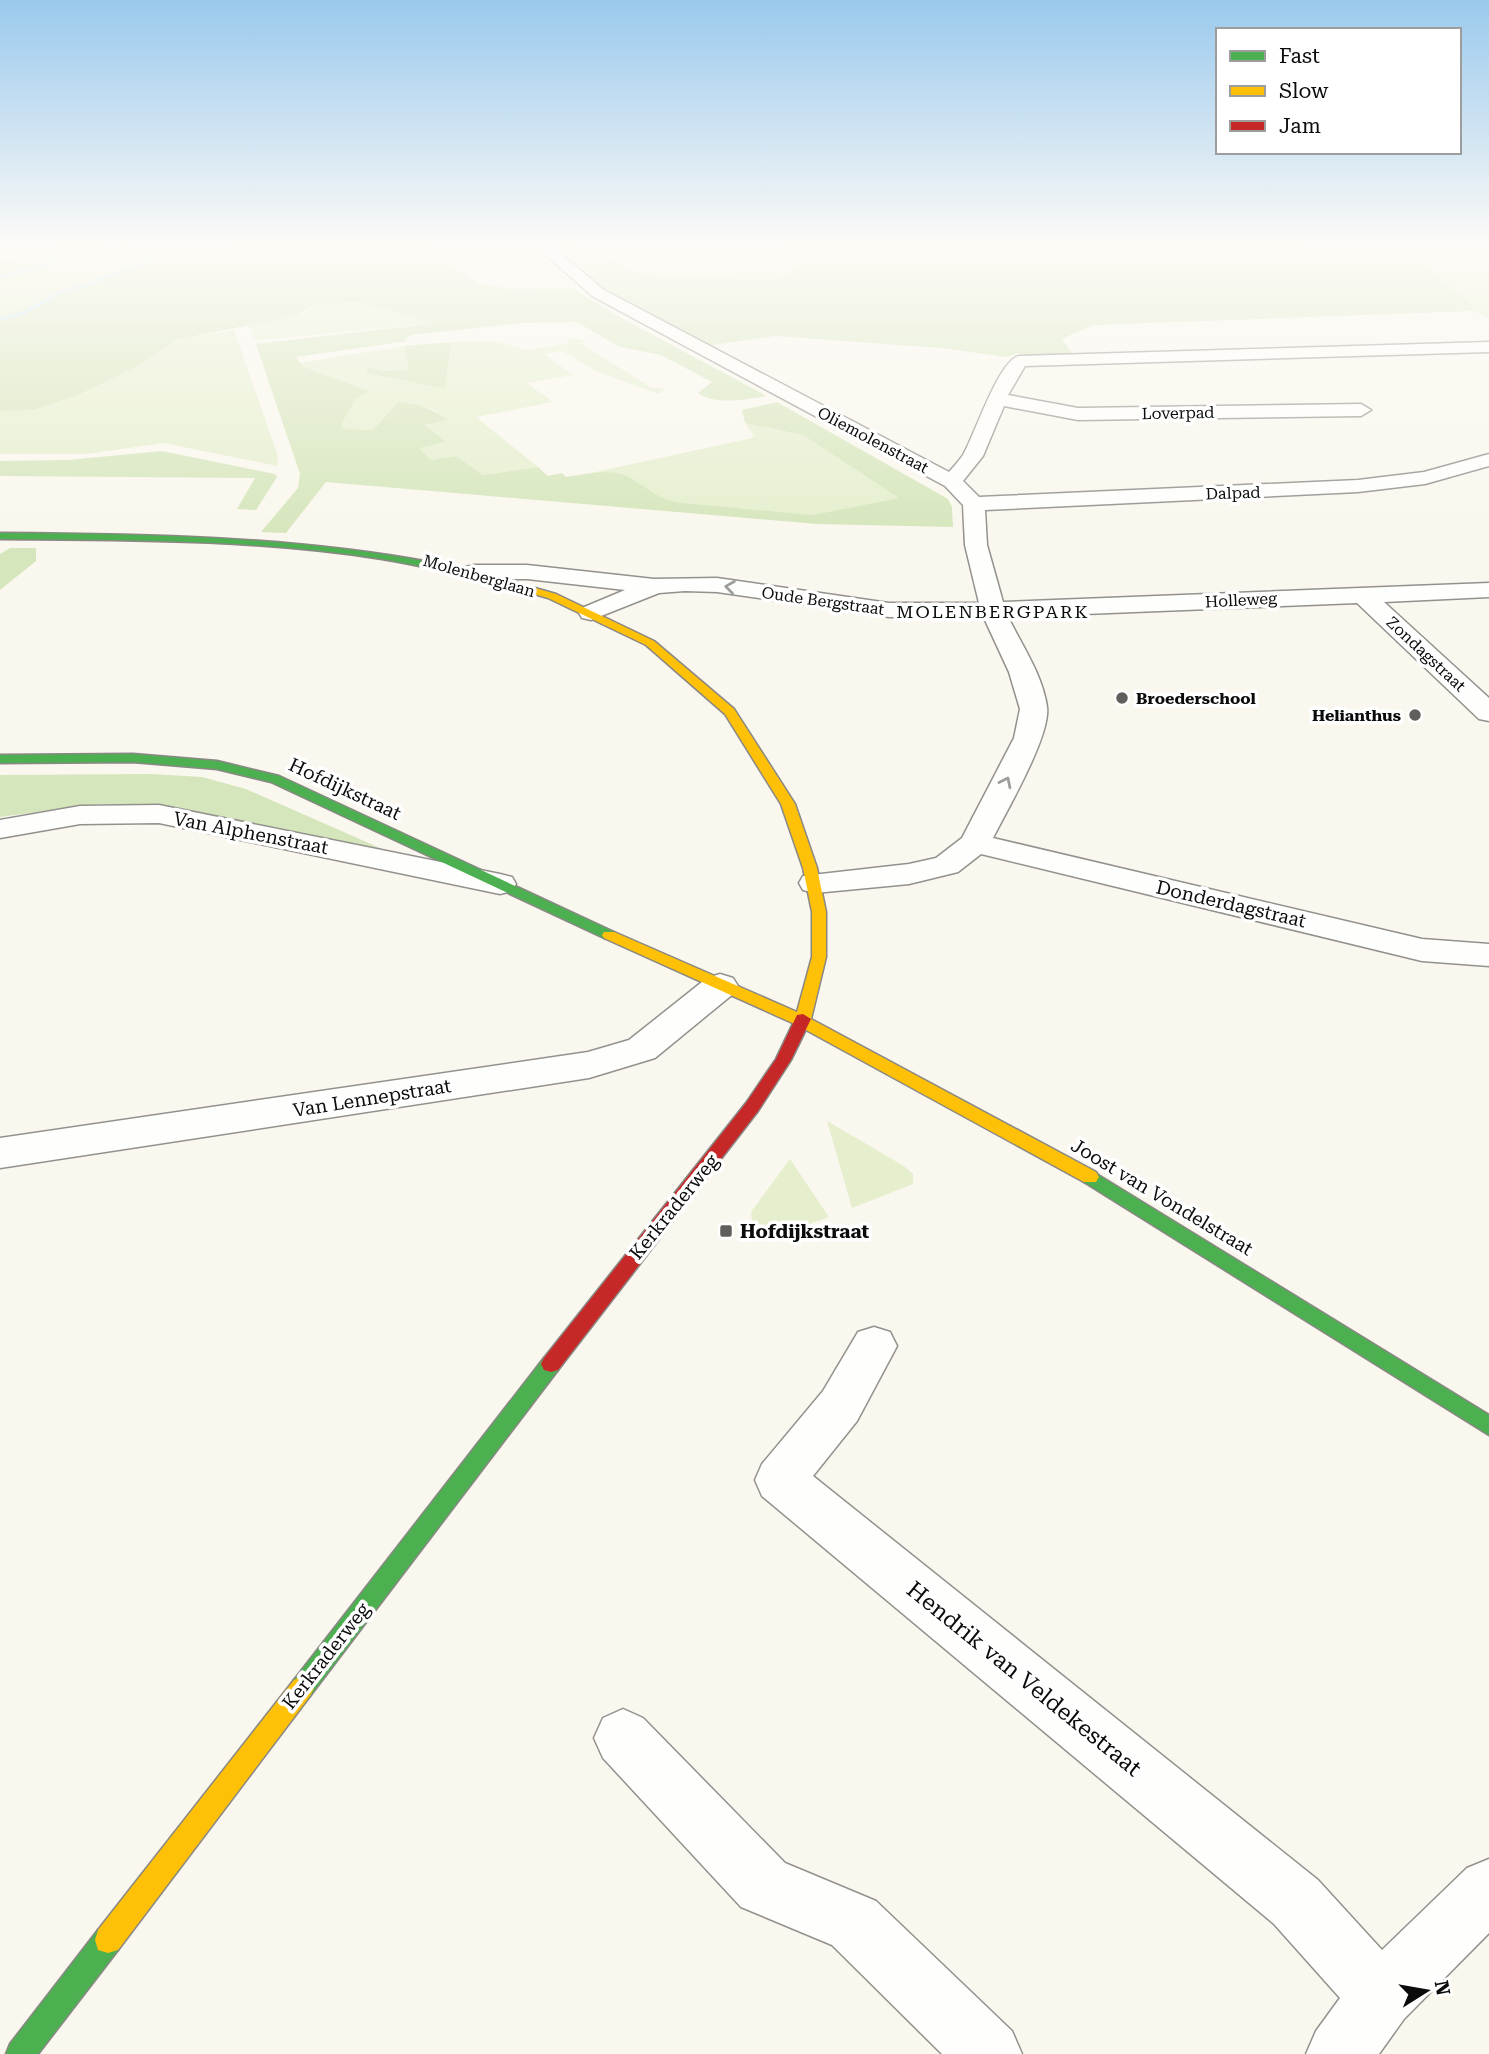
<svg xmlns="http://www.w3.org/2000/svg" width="1489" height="2054" font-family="'Roboto Serif',serif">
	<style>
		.green { fill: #e5efce }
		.forest { fill: #d6e6bc }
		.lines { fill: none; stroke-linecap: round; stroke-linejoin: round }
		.stream { fill: #c5e8f4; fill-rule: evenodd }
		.street-casing { stroke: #93918d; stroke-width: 3 }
		.fast-casing { stroke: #898884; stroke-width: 3 }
		.slow-casing { stroke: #898884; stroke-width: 3 }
		.jam-casing { stroke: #898884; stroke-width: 3 }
		.street { fill: #fefefc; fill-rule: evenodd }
		.fast { fill: #4caf50; fill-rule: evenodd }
		.slow { fill: #ffc107; fill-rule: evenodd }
		.jam { fill: #c62828; fill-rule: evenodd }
		.oneway { stroke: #9d9d9c }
		.poi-dot { fill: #5f5e5a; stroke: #fff; stroke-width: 2.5 }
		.labels { text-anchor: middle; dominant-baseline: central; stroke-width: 7; stroke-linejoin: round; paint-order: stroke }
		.far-street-label { font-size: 16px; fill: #0b0b0b; stroke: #fff }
		.far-poi-label { font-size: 16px; font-weight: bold; fill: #0b0b0b; stroke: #fff; text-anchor: start }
		.far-neighbourhood-label { font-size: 18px; letter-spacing: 2px; fill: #0b0b0b; stroke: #fff }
		.street-label { font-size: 19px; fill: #0b0b0b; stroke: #fff }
		.poi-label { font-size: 19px; font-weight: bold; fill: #0b0b0b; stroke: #fff; text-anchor: start }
		.near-street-label { font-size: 23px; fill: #0b0b0b; stroke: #fff }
	</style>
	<rect width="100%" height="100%" fill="#faf7ee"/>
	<!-- green -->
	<path class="green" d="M 129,246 L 234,246 L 168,255 L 138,263 L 0,318 L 0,275 Z
		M 430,246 L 531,246 L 534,250 L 440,258 Z
		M 609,246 L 784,246 L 799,268 L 773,280 L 666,277 L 633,271 L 641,266 L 639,260 L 620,258 Z
		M 1294,246 L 1489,246 L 1489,319 L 1473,311 L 1474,305 L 1410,253 L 1365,256 Z
		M 350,302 C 378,302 410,317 438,323 L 261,340 L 254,339 L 249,325 L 303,313 L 313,305 Z
		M 234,330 L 278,456 L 277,466 L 164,443 L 86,454 L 0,454 L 0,411 L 34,410 L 60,401 L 138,366 L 179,339 Z
		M 575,338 L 587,341 L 580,343 L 652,388 L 666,388 L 659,394 L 598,372 L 562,351 L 544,354 L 573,375 L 527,383 L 553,402 L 476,417 L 538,467 L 483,475 L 456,456 L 431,460 L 418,448 L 445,441 L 425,425 L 446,420 L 434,409 L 398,402 L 373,430 L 343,429 L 340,424 L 356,399 L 368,391 L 304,367 L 300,363 L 404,346 L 410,370 L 383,371 L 366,367 L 445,389 L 451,342 L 494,341 L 529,350 L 570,343 L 565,339 Z
		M 745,423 L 803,435 L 900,498 L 812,515 L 674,502 L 662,499 L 626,476 L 591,473 L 752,438 L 754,435 Z
		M 827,1121 L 904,1166 L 913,1174 L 913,1184 L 852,1208 Z
		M 790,1159 L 829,1217 L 771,1238 L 753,1232 L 751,1212 Z"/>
	<!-- forest -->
	<path class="forest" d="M 59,246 L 129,246 L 0,275 L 0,262 Z
		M 234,246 L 430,246 L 450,265 L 481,284 L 510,289 L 574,288 L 614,314 L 767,396 C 746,399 717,406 698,393 L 712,382 L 661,355 L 620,347 L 576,322 L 523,323 L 411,335 L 406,338 L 407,341 L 296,357 L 304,367 L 369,391 L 356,399 L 341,424 L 343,429 L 373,430 L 398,402 C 417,403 433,408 447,420 L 425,425 L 446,442 L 419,448 L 431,460 L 456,456 L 483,475 L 538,467 L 548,476 L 562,473 L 566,477 C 585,474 612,468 629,477 C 644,486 656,497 674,502 L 812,515 L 899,498 L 803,435 L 745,423 L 742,410 L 777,402 L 948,499 L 952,507 L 953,527 L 817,524 L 326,482 L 286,533 L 261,532 L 298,488 L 300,474 L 256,344 L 437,323 L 356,302 L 313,305 L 295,316 L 179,339 L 138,366 L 80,394 L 34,410 L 0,411 L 0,318 L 138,263 L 168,255 Z
		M 558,246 L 580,246 L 586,254 L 607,257 L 633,271 L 666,277 L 773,280 L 799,268 L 784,246 L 1294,246 L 1365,256 L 1410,253 L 1422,257 L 1425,265 L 1474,306 L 1473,311 L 1093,325 L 1062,339 L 1073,354 L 1027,356 L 1018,353 L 1006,357 L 942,348 L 775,336 L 706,346 L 620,302 Z
		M 451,342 L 445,389 L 368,373 L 366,367 L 383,371 L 409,370 L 404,346 Z
		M 162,451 L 275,474 L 277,477 L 256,510 L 237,509 L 255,478 L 0,476 L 0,461 L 68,460 Z
		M 10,548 L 36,548 L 36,561 L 0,590 L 0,554 Z
		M 151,774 L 202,777 L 246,789 L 414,863 L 139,805 L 99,804 L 0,817 L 0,775 Z"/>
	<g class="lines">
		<!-- stream -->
		<path class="stream" d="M 110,246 L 119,246 L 0,279 L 0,275 Z
			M 218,246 L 230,246 L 144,264 L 122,274 L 104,278 L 93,285 L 65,292 L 26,314 L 0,321 L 0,317 L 22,312 L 61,290 L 89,283 L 100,276 L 118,272 L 141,262 Z"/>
		<defs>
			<path id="street" d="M 536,246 L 552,246 L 604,290 L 949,472 C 954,466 959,461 963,455 C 975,435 998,361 1019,356 L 1489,342 L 1489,352 L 1025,366 L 1008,395 L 1078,408 L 1361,404 L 1371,410 L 1361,416 L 1078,420 L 1004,406 L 983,456 L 963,481 L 979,497 L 1358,480 L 1424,472 L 1489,454 L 1489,466 L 1425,484 L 1358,492 L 985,510 L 987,545 L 1003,602 L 1489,583 L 1489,597 L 1384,602 L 1489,698 L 1489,721 L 1479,719 L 1357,603 L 1008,617 C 1022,645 1043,676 1047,707 C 1051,735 1007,810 993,838 L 1422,939 L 1489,944 L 1489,966 L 1422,961 L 981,854 L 958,872 L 909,884 L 815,893 L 803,890 L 799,883 L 803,876 L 909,864 L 936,858 L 962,838 L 1014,738 L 1020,709 L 1009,672 L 984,618 L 889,617 L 717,592 L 685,591 L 659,593 L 591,620 L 582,618 L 579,613 L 582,608 L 625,590 L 527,579 L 474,579 L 466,577 L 462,572 L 466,567 L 474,565 L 527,565 L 654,579 L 717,578 L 889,603 L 979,603 L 965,545 L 963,505 L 945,486 L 592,296 Z
				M 159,805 L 500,874 L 512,877 L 516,884 L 512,891 L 500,894 L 159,823 L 80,824 L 0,838 L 0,820 L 80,806 Z
				M 720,974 L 733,978 L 738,986 L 733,994 L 655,1058 L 589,1078 L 0,1168 L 0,1138 L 588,1052 L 629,1040 L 707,978 Z
				M 874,1327 L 890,1332 L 897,1346 L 857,1421 L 813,1476 L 1318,1880 L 1382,1950 L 1467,1868 L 1489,1859 L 1489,1933 L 1404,2019 L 1379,2054 L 1306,2054 L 1316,2031 L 1340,1998 L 1274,1924 L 762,1496 L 755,1480 L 762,1464 L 823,1391 L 858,1332 Z
				M 623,1709 L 643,1718 L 785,1863 L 876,1901 L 1012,2031 L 1022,2054 L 942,2054 L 832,1945 L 741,1907 L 603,1758 L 594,1738 L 603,1718 Z"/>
			<path id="fast" d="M 0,533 C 144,534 288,536 430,562 C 449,565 498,573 512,583 L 507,586 C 466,576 424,566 382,559 C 256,539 127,540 0,539 Z
				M 133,754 L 217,761 L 279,776 L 614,932 L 616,935 L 614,938 L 604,938 L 271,782 L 217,769 L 133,762 L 0,763 L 0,755 Z
				M 1090,1170 L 1489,1415 L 1489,1435 L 1084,1182 L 1081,1177 L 1084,1172 Z
				M 551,1356 L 558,1358 L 561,1364 L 558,1370 L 310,1696 L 302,1700 L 294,1696 L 290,1688 L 294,1680 L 544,1358 Z
				M 108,1927 L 118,1930 L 121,1940 L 118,1950 L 38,2054 L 6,2054 L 10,2044 L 98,1930 Z"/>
			<path id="slow" d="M 507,580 L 556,594 L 654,641 L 734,709 L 795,804 L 817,868 L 826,912 L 826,957 L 811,1019 L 1096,1172 L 1099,1177 L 1096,1182 L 1084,1182 L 797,1025 L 604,938 L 602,935 L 604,932 L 614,932 L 797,1012 L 812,957 L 812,912 L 803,868 L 781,804 L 725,714 L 646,645 L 548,598 L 503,585 L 502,583 Z
				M 302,1676 L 310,1680 L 314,1688 L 310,1696 L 118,1950 L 108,1953 L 98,1950 L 95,1940 L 98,1930 L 294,1680 Z"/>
			<path id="jam" d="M 803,1014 L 811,1019 L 791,1060 L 758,1111 L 558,1370 L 551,1372 L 544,1370 L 541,1364 L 544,1358 L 746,1103 L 776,1059 L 797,1015 Z"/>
		</defs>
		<!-- street casing -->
		<use href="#street" class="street-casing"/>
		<!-- fast casing -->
		<use href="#fast" class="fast-casing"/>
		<!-- slow casing -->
		<use href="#slow" class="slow-casing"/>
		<!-- jam casing -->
		<use href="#jam" class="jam-casing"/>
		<!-- street -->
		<use href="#street" class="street"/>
		<!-- fast -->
		<use href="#fast" class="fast"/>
		<!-- slow -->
		<use href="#slow" class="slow"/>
		<!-- jam -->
		<use href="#jam" class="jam"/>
	</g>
	<!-- one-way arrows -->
	<defs><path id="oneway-chevron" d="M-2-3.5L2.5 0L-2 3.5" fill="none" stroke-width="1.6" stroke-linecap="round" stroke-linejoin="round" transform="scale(1.75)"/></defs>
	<g class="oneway">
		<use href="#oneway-chevron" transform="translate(730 587) rotate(-172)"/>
		<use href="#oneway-chevron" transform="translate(1006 782) rotate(-64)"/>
	</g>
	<!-- sky -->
	<linearGradient id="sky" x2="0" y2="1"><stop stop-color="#9ac9ed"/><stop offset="0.46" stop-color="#fdfbf7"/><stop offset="1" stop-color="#fdfbf7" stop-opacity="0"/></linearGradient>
	<rect width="1489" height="534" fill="url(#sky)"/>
	<!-- markers -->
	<g class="poi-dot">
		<circle cx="1122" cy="698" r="7"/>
		<circle cx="1415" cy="715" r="7"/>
		<rect x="719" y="1224" width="14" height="14" rx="3.5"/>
	</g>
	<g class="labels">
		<!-- far-street labels -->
		<g class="far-street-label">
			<text transform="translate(1178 413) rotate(-1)">Loverpad</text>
			<text transform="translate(873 440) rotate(28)">Oliemolenstraat</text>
			<text transform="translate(1233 493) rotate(-2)">Dalpad</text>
			<text transform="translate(479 576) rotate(16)">Molenberglaan</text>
			<text transform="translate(1241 600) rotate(-3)">Holleweg</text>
			<text transform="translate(823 601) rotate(8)">Oude Bergstraat</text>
			<text transform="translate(1426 654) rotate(43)">Zondagstraat</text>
		</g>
		<!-- far-poi labels -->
		<g class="far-poi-label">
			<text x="1136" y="698">Broederschool</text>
			<text x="1401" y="715" text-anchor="end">Helianthus</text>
		</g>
		<!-- far-neighbourhood labels -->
		<g class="far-neighbourhood-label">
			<text x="993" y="611">MOLENBERGPARK</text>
		</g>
		<!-- street labels -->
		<g class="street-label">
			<text transform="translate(345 789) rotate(25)">Hofdijkstraat</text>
			<text transform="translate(251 833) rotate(11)">Van Alphenstraat</text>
			<text transform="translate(1231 904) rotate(13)">Donderdagstraat</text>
			<text transform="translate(372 1098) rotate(-9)">Van Lennepstraat</text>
			<text transform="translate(1162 1197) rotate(31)">Joost van Vondelstraat</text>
			<text transform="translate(674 1207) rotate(-51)">Kerkraderweg</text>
			<text transform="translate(326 1656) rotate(-52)">Kerkraderweg</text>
		</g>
		<!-- poi labels -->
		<g class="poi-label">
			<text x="740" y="1231">Hofdijkstraat</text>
		</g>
		<!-- near-street labels -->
		<g class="near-street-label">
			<text transform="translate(1024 1679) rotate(39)">Hendrik van Veldekestraat</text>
		</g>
	</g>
	<!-- legend -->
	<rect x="1216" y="28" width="245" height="126" fill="#ffffff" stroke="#9d9d9d" stroke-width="2"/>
	<rect x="1230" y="51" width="35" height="10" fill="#4caf50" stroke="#9d9d9d" stroke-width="2"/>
	<text x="1279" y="63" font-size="21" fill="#0b0b0b">Fast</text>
	<rect x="1230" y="86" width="35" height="10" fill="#ffc107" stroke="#9d9d9d" stroke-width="2"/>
	<text x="1279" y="98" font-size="21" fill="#0b0b0b">Slow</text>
	<rect x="1230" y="121" width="35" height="10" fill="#c62828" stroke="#9d9d9d" stroke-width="2"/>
	<text x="1279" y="133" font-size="21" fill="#0b0b0b">Jam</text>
	<!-- north arrow -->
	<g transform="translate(1426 1991) rotate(79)" stroke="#ffffff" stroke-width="5" paint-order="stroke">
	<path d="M0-5L12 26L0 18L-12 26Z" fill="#0b0b0b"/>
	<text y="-10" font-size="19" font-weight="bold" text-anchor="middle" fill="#0b0b0b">N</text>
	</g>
</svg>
